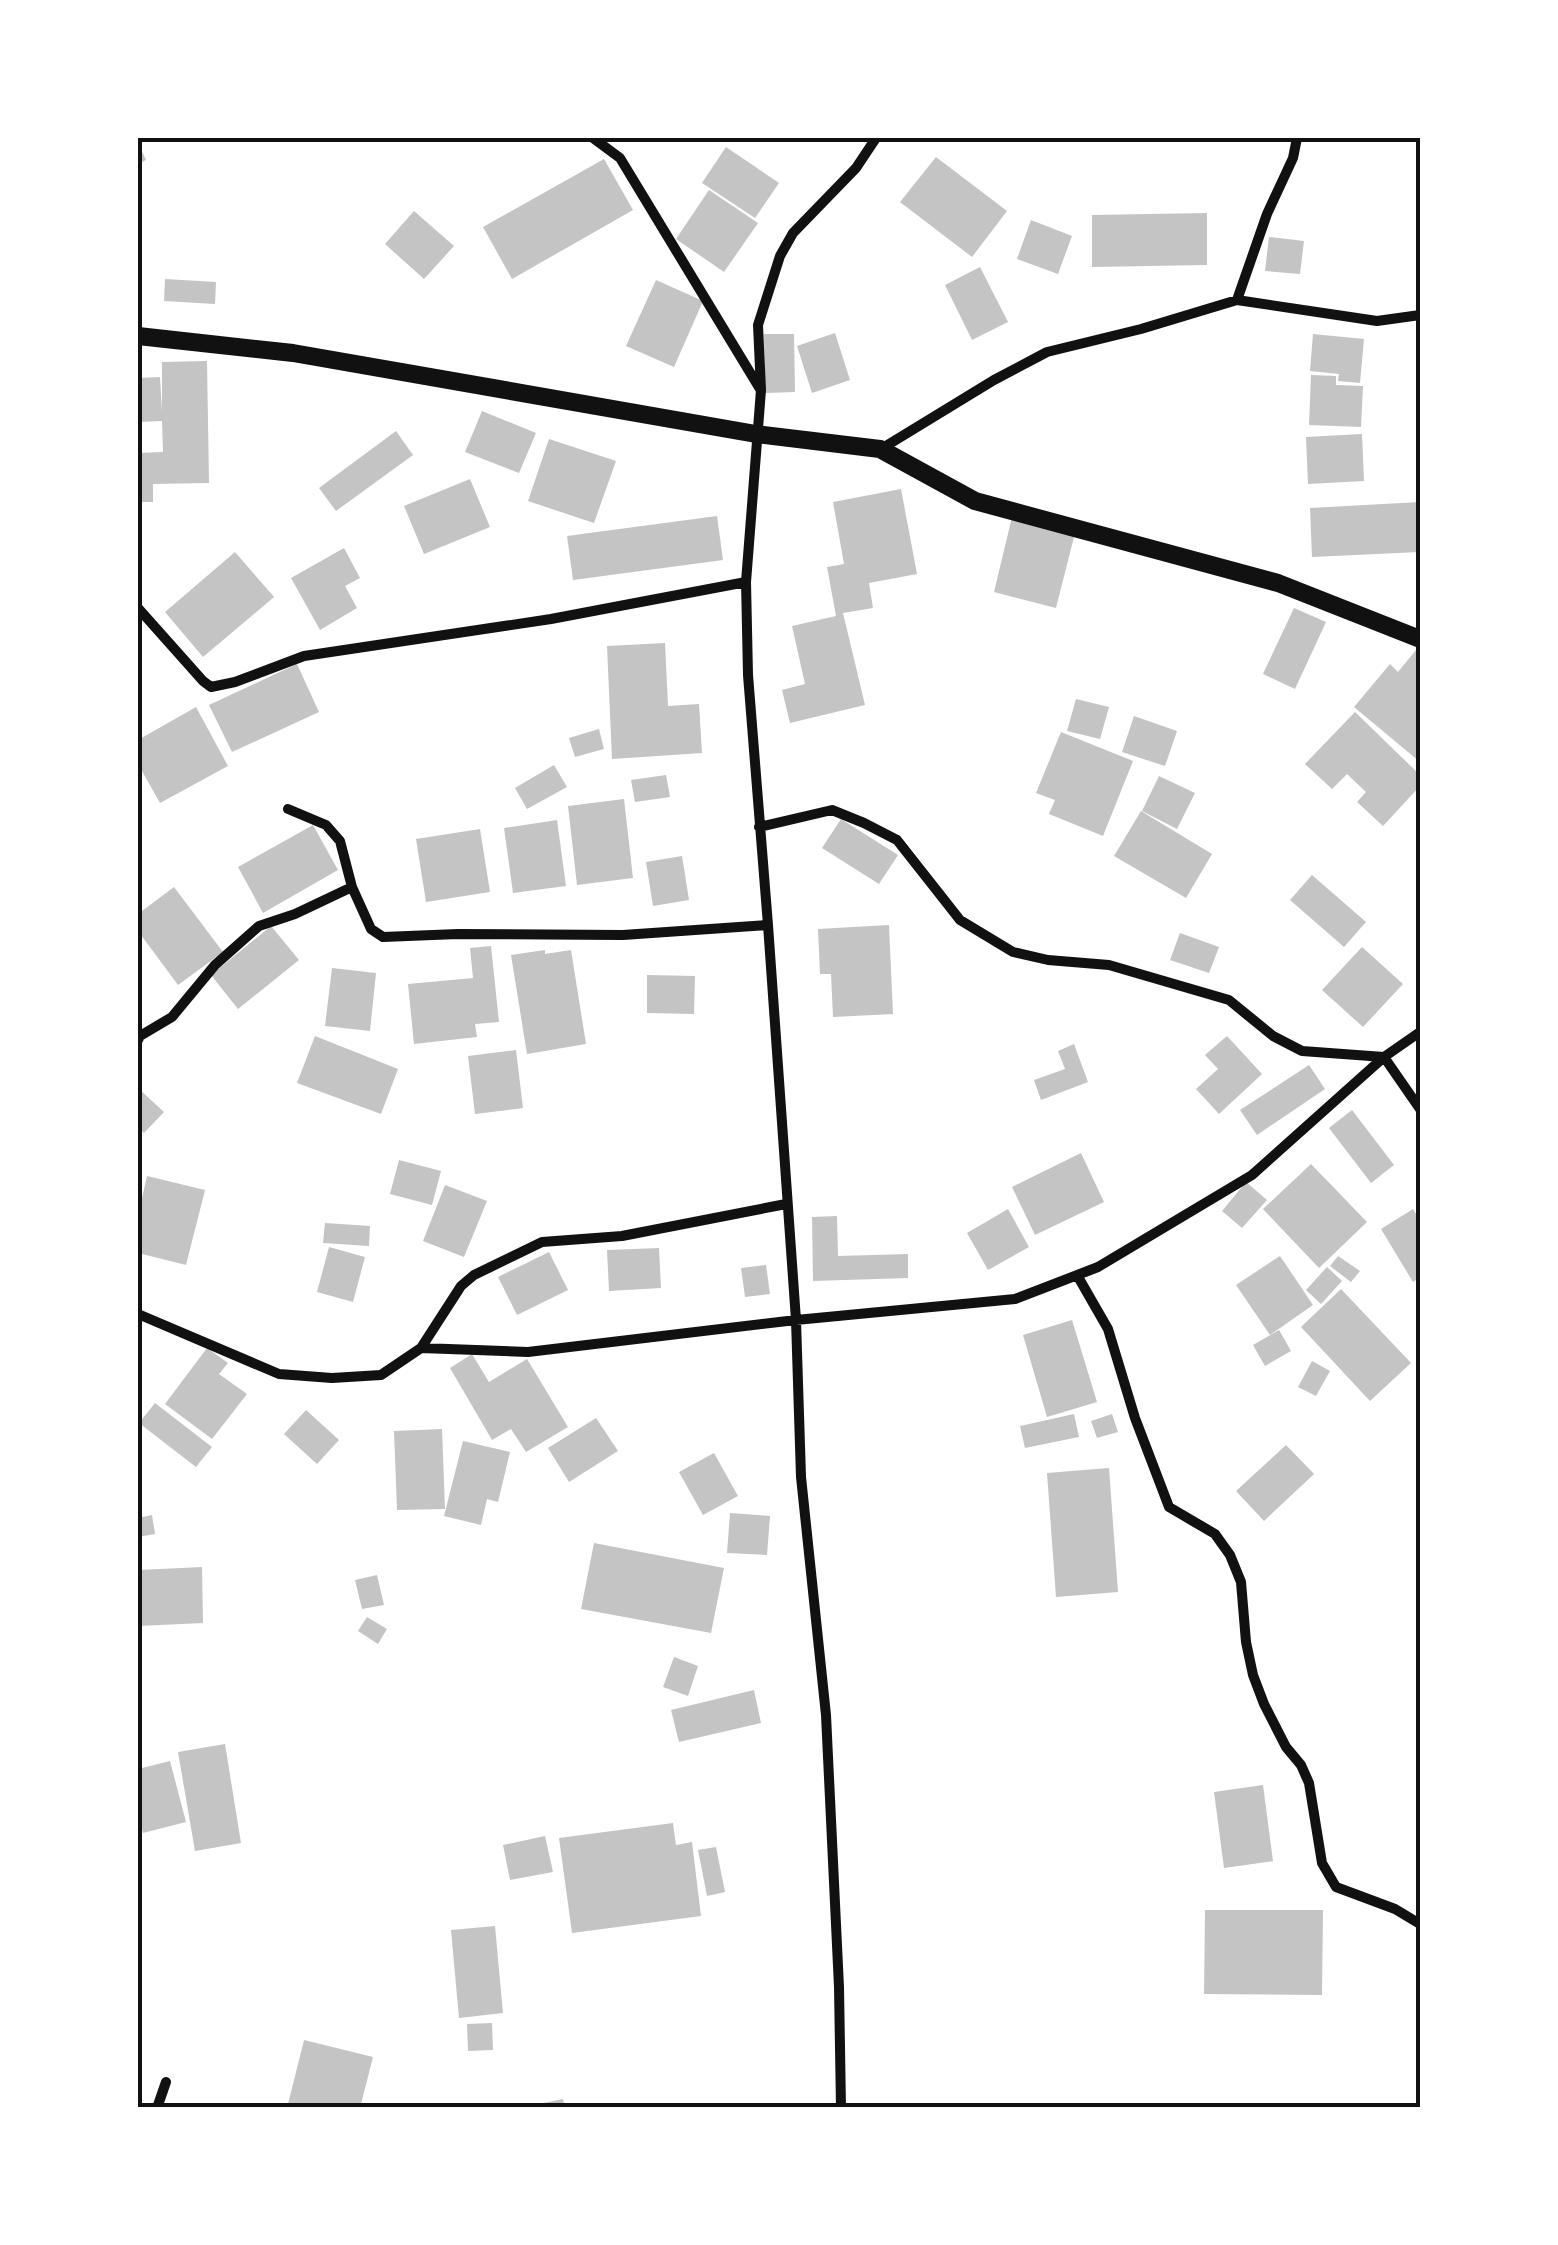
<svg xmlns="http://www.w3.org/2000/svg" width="1558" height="2245" font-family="'Alegreya Sans',sans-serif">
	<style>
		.building { fill: #c4c4c4 }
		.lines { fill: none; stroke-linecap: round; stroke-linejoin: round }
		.minor { stroke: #111; stroke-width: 10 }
		.tertiary { stroke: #111; stroke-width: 18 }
		.neatline { fill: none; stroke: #111; stroke-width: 4 }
	</style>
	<rect width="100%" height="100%" fill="#fff"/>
	<!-- building -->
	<path class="building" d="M 138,143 L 146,160 L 138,164 Z
		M 726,147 L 779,183 L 755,218 L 702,183 Z
		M 936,157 L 1007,211 L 972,257 L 900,202 Z
		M 604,159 L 633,210 L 512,279 L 483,227 Z
		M 709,190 L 758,223 L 724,272 L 676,239 Z
		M 414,211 L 454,246 L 424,279 L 385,244 Z
		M 1207,213 L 1207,265 L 1092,267 L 1092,215 Z
		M 1031,220 L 1072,236 L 1058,274 L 1017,259 Z
		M 1269,237 L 1304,241 L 1300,274 L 1265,271 Z
		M 980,267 L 1008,322 L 972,340 L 945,285 Z
		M 165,279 L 216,282 L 215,304 L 164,301 Z
		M 656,280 L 703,301 L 674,367 L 626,346 Z
		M 835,333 L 850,380 L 812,393 L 797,346 Z
		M 764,334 L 794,334 L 795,392 L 765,393 Z
		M 1313,334 L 1364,339 L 1360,383 L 1338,381 L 1339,374 L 1310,371 Z
		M 207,361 L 209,483 L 153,484 L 153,502 L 138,502 L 138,453 L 163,452 L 162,421 L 138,422 L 138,378 L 160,377 L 162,412 L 162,362 Z
		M 1311,375 L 1336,376 L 1336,385 L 1363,386 L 1361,427 L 1309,425 Z
		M 482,411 L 536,433 L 519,473 L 465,452 Z
		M 396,431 L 413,455 L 336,511 L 319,488 Z
		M 1362,434 L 1364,481 L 1308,484 L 1306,437 Z
		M 549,439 L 616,461 L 594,523 L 528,501 Z
		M 470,479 L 490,527 L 424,554 L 404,506 Z
		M 901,489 L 917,574 L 869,583 L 873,608 L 843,613 L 865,705 L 790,723 L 782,690 L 805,684 L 792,626 L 836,616 L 827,567 L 844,564 L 833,502 Z
		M 1420,502 L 1420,552 L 1312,557 L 1310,508 Z
		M 717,516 L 723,560 L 573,580 L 567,536 Z
		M 1012,517 L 1075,533 L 1056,608 L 994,592 Z
		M 344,548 L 360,578 L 345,586 L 357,608 L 320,630 L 291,578 Z
		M 235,552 L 274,597 L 203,657 L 165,612 Z
		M 1294,608 L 1326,622 L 1295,689 L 1263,674 Z
		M 665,643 L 668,706 L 699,704 L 702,753 L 612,759 L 607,646 Z
		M 1420,645 L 1420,762 L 1354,707 L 1390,664 L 1398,672 Z
		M 297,664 L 319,712 L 232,752 L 209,705 Z
		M 1076,699 L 1109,707 L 1100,739 L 1067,731 Z
		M 196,707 L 228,766 L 160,803 L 138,764 L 138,740 Z
		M 1355,712 L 1420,775 L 1420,786 L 1383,826 L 1357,802 L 1366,792 L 1347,774 L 1332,789 L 1305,764 Z
		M 1134,716 L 1177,731 L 1165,766 L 1122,752 Z
		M 599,729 L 604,749 L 575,757 L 569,738 Z
		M 1061,732 L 1133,761 L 1103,836 L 1049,814 L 1055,800 L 1036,793 Z
		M 554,765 L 567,787 L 527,809 L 515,788 Z
		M 666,775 L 670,797 L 635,802 L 631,780 Z
		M 1159,776 L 1195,793 L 1177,829 L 1142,811 Z
		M 624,799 L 633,878 L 577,885 L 568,806 Z
		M 1141,811 L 1212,854 L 1186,898 L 1114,856 Z
		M 841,819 L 898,855 L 879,884 L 822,848 Z
		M 557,820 L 566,886 L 513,893 L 504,828 Z
		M 313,825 L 338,870 L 263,913 L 238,867 Z
		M 480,829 L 490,892 L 426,902 L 416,839 Z
		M 682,856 L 689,900 L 653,906 L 646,862 Z
		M 1312,875 L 1366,922 L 1344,947 L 1290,900 Z
		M 174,887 L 223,952 L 178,985 L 138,931 L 138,914 Z
		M 889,925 L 893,1014 L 833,1017 L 831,974 L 820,974 L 818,929 Z
		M 271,926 L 299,960 L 238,1009 L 211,975 Z
		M 1180,933 L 1219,947 L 1209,973 L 1170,960 Z
		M 491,946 L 499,1022 L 475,1024 L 477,1037 L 414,1044 L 408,984 L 473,978 L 470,948 Z
		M 1362,947 L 1403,984 L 1363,1027 L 1322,990 Z
		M 545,950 L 545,954 L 571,950 L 586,1044 L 527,1054 L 511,955 Z
		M 332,968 L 376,973 L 370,1031 L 325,1026 Z
		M 647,975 L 695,976 L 694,1014 L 647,1013 Z
		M 315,1036 L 398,1069 L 381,1114 L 297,1083 Z
		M 1227,1036 L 1262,1074 L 1219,1114 L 1196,1089 L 1218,1069 L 1205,1055 Z
		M 1074,1044 L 1088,1082 L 1041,1100 L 1034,1080 L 1065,1069 L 1058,1051 Z
		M 516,1050 L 523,1108 L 475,1114 L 468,1056 Z
		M 1309,1065 L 1325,1089 L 1257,1135 L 1240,1110 Z
		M 138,1088 L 164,1112 L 144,1133 L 138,1127 Z
		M 1352,1110 L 1394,1165 L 1371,1183 L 1329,1128 Z
		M 1081,1153 L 1104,1202 L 1035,1235 L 1012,1187 Z
		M 399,1160 L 441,1171 L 432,1205 L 390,1194 Z
		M 1311,1164 L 1367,1222 L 1319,1268 L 1263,1209 Z
		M 147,1176 L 205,1190 L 186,1265 L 138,1253 L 138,1216 Z
		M 1246,1182 L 1267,1200 L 1242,1228 L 1222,1211 Z
		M 445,1185 L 487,1201 L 464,1257 L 423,1241 Z
		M 1008,1209 L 1029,1247 L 988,1270 L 967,1233 Z
		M 1413,1209 L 1420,1221 L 1420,1277 L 1413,1282 L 1381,1229 Z
		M 837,1216 L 838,1256 L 908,1254 L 908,1278 L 813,1281 L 812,1217 Z
		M 325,1223 L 370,1226 L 369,1246 L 323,1243 Z
		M 329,1247 L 365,1257 L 353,1302 L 317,1292 Z
		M 659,1248 L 661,1288 L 609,1291 L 607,1250 Z
		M 549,1252 L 568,1290 L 517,1315 L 498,1277 Z
		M 1280,1256 L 1313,1305 L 1270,1335 L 1236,1285 Z
		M 1338,1256 L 1360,1271 L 1351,1282 L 1330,1266 Z
		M 766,1265 L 770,1294 L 745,1297 L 741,1268 Z
		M 1327,1267 L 1342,1281 L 1321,1304 L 1306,1290 Z
		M 1341,1289 L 1411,1363 L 1370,1401 L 1301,1327 Z
		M 1072,1320 L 1097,1402 L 1047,1417 L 1023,1335 Z
		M 1279,1330 L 1291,1351 L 1265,1366 L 1253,1345 Z
		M 207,1348 L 228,1363 L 219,1374 L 247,1394 L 212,1439 L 165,1404 Z
		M 472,1354 L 489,1382 L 527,1359 L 568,1427 L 526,1452 L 511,1429 L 492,1440 L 450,1368 Z
		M 1312,1361 L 1330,1371 L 1316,1396 L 1298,1387 Z
		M 155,1403 L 212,1447 L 196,1467 L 139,1423 Z
		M 306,1410 L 339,1440 L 317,1464 L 284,1434 Z
		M 1074,1414 L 1079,1437 L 1025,1448 L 1020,1426 Z
		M 1112,1414 L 1118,1432 L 1097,1438 L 1091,1421 Z
		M 596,1418 L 618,1451 L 569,1482 L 548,1448 Z
		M 442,1429 L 445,1509 L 397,1510 L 394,1431 Z
		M 463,1441 L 510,1452 L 498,1502 L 487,1499 L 481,1525 L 444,1516 Z
		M 1286,1445 L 1314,1474 L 1264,1521 L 1236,1491 Z
		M 714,1453 L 738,1496 L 703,1515 L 679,1472 Z
		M 1109,1468 L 1118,1592 L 1056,1597 L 1047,1473 Z
		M 730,1513 L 770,1516 L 767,1555 L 727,1553 Z
		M 152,1515 L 155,1534 L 138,1537 L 138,1518 Z
		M 594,1543 L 724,1568 L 711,1633 L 581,1609 Z
		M 202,1567 L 203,1623 L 138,1626 L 138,1570 Z
		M 377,1575 L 384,1605 L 362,1609 L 355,1580 Z
		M 367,1617 L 387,1629 L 378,1644 L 358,1631 Z
		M 674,1657 L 698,1666 L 688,1696 L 663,1687 Z
		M 754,1690 L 761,1723 L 679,1742 L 671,1710 Z
		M 225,1744 L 241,1843 L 195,1851 L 178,1752 Z
		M 170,1761 L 186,1822 L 143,1833 L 138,1813 L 138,1769 Z
		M 1263,1785 L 1273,1861 L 1224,1868 L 1214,1792 Z
		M 673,1823 L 676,1845 L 692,1842 L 701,1916 L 572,1933 L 559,1838 Z
		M 545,1836 L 553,1872 L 510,1880 L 503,1845 Z
		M 716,1847 L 725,1892 L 707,1896 L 698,1850 Z
		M 1205,1910 L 1323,1910 L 1322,1995 L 1204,1994 Z
		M 495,1926 L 503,2013 L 459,2018 L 451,1930 Z
		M 492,2023 L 493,2050 L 468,2051 L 467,2024 Z
		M 304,2040 L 373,2057 L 360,2108 L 287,2108 Z
		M 563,2099 L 565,2108 L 529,2108 L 529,2106 Z"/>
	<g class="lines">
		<!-- minor -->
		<path class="minor" d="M 593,138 L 620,158 L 760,389
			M 1237,300 L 1267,214 L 1293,158 L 1297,138
			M 881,449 L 994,380 L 1047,352 L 1141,329 L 1237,300 L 1377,321 L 1420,315
			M 138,608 L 203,681 L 211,687 L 235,682 L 304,656 L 551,619 L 746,582
			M 288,809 L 326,825 L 340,841 L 352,887 L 371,929 L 383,937 L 458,934 L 623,935 L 768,925
			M 759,827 L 832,810 L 864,823 L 897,840 L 960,920 L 1013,952 L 1048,960 L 1109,965 L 1229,1000 L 1273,1036 L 1302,1051 L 1384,1057
			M 138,1040 L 140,1036 L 172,1017 L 215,965 L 259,926 L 295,914 L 352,887
			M 1384,1057 L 1420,1109
			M 1077,1275 L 1108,1329 L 1135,1418 L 1169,1507 L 1215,1534 L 1230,1555 L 1241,1582 L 1246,1642 L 1253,1675 L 1264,1704 L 1286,1747 L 1301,1765 L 1309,1783 L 1322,1863 L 1336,1887 L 1395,1909 L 1420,1924
			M 138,1314 L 279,1374 L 332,1378 L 381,1375 L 421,1348 L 461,1286 L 474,1275 L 542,1242 L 622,1236 L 786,1204
			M 421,1348 L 528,1352 L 796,1320 L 1015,1299 L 1098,1267 L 1252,1175 L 1384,1057 L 1420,1032
			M 157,2108 L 166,2082
			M 841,2108 L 839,1987 L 826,1715 L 801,1477 L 796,1320 L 768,925 L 748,675 L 746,582 L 761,390 L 758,325 L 780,256 L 793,233 L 856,168 L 876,138"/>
		<!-- tertiary -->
		<path class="tertiary" d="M 138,336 L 293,353 L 756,434 L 880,449 L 975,501 L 1278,583 L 1420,639"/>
	</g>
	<!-- border -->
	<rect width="1558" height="2245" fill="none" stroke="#ffffff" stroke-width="280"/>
	<rect x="140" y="140" width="1278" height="1965" class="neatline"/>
</svg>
